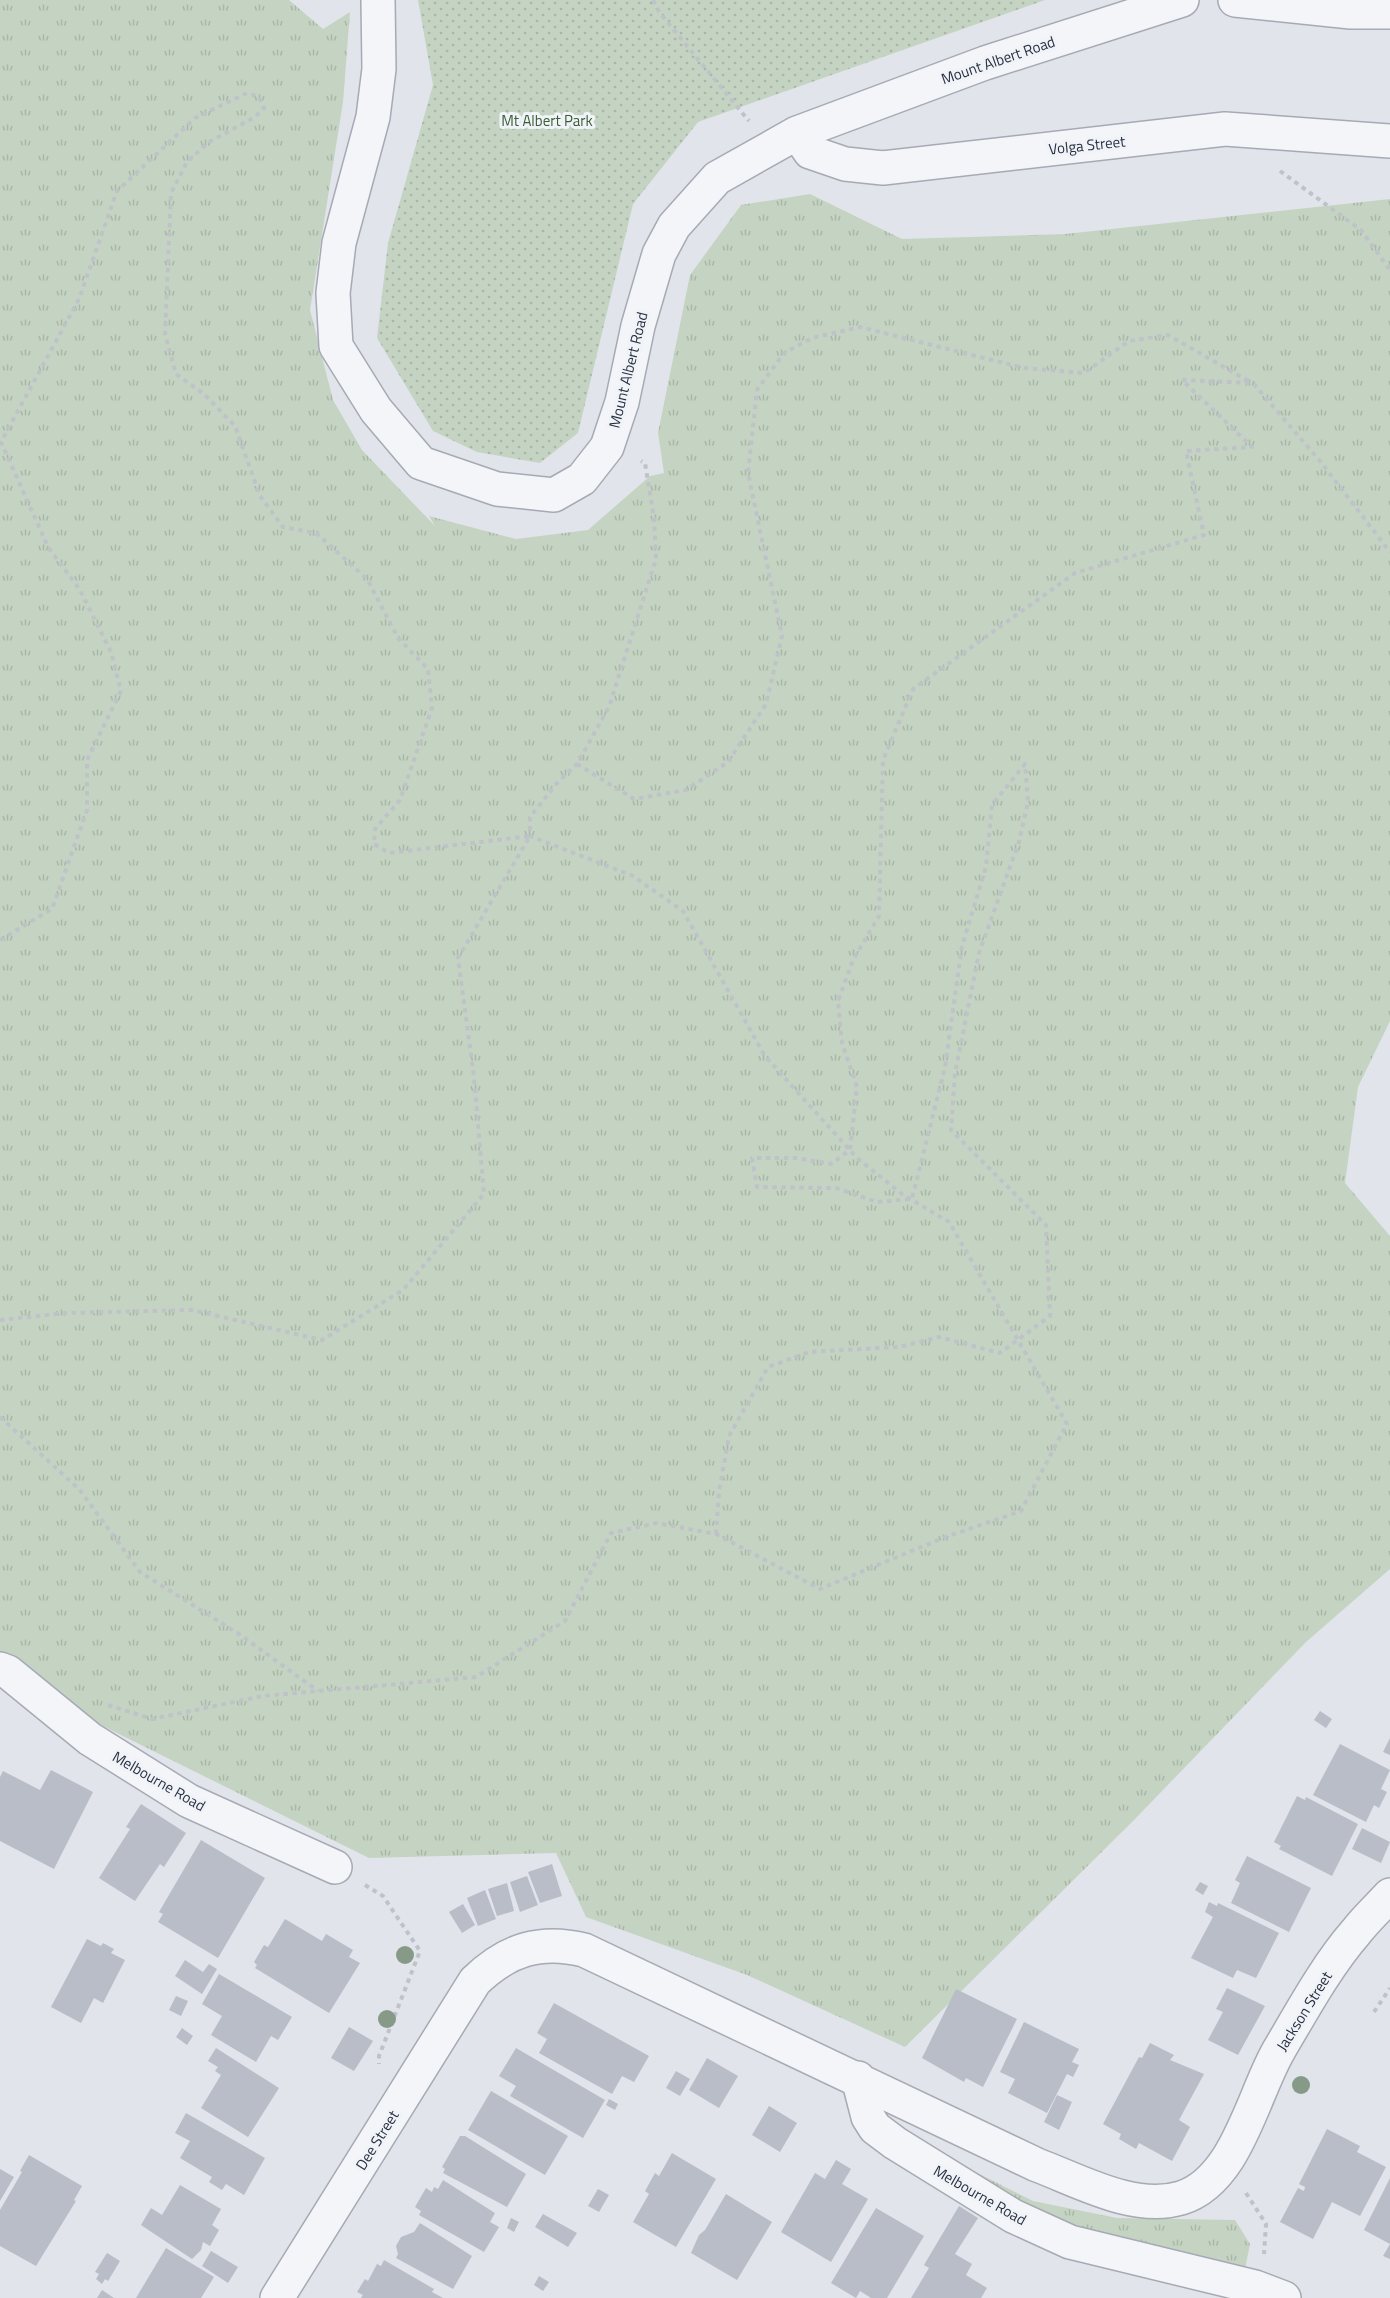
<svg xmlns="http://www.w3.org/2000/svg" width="1390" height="2298" font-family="'Titillium Web',sans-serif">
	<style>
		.grass { fill: url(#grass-tufts) }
		.park { fill: url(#park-dots) }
		.building { fill: #b8bdc7 }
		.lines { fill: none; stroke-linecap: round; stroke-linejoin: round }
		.minor-casing { stroke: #a6aab4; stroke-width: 36 }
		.path { stroke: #bfc2c8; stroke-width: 4; stroke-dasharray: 4.5 4.5; stroke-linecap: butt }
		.minor { stroke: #f4f5f8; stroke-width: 33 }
		.tree { fill: #869a87 }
		.labels { text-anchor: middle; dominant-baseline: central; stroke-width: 6; stroke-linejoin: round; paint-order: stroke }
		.street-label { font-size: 15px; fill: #293041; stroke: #f0f3f7 }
		.park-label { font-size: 15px; fill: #3b5d36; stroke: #f0f3f7 }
	</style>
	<defs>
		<pattern id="grass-tufts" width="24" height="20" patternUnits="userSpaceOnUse" patternTransform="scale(1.5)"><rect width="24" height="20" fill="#c5d4c2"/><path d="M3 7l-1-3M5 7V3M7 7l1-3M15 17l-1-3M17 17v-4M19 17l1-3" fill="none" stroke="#a9b6a8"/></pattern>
		<pattern id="park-dots" width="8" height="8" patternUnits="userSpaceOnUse" patternTransform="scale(1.5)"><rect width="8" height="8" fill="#c5d4c2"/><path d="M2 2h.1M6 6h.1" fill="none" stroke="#a9b6a8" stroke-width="1.8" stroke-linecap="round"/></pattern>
	</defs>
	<rect width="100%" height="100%" fill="#e1e4ea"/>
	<!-- grass -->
	<path class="grass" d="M 0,0 L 289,0 L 323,29 L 350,12 L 343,102 L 310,310 L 333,400 L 362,450 L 435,526 L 429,516 L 516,539 L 588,530 L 650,476 L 664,473 L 658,433 L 690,275 L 741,205 L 810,194 L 902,239 L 1065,234 L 1390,199 L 1390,1021 L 1358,1087 L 1345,1183 L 1390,1236 L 1390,1569 L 1306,1642 L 1134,1820 L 905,2047 L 747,1975 L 586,1917 L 556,1853 L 369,1858 L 0,1675 Z
		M 934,2151 L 1033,2201 L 1117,2218 L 1235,2220 L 1250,2244 L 1244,2274 L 1064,2228 Z"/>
	<!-- park -->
	<path class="park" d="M 418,0 L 1045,0 L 698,122 L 633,204 L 578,433 L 540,463 L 477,452 L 433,431 L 377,338 L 388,243 L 433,85 Z"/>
	<!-- building -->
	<path class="building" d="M 1320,1711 L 1332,1719 L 1326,1728 L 1314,1720 Z
		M 1390,1738 L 1390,1755 L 1383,1752 Z
		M 1340,1744 L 1390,1770 L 1381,1789 L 1387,1792 L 1379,1808 L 1374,1805 L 1366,1822 L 1313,1795 Z
		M 51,1770 L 93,1792 L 54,1869 L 0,1841 L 0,1777 L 3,1771 L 40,1790 Z
		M 1297,1796 L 1305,1800 L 1306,1797 L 1358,1824 L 1332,1876 L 1279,1849 L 1281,1846 L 1274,1842 Z
		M 141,1804 L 186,1833 L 164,1867 L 160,1864 L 135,1901 L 99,1878 L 130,1829 L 126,1827 Z
		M 1362,1828 L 1390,1842 L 1381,1863 L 1352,1849 Z
		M 201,1840 L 265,1878 L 218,1958 L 158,1922 L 163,1914 L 159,1912 Z
		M 1247,1856 L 1311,1888 L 1289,1932 L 1231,1903 L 1240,1883 L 1235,1880 Z
		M 552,1864 L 562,1896 L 540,1903 L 528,1872 Z
		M 527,1876 L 538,1905 L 520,1912 L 510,1882 Z
		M 1200,1882 L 1208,1886 L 1203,1895 L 1195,1890 Z
		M 507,1883 L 514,1911 L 497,1916 L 488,1889 Z
		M 485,1890 L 496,1919 L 478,1926 L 467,1898 Z
		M 1209,1902 L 1217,1906 L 1218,1903 L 1279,1933 L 1256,1978 L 1237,1970 L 1233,1978 L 1191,1958 L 1213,1917 L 1205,1912 Z
		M 463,1904 L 475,1925 L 462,1933 L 449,1912 Z
		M 285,1919 L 322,1941 L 326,1934 L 353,1950 L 349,1957 L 360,1963 L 329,2013 L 255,1968 L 257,1965 L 254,1962 L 264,1945 L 268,1947 Z
		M 87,1939 L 101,1946 L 103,1943 L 114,1949 L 111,1953 L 125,1960 L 103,2003 L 94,1998 L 81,2023 L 51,2007 Z
		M 185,1960 L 203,1972 L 209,1964 L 217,1969 L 202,1994 L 175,1976 Z
		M 219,1974 L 292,2017 L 278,2040 L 271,2036 L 256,2062 L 211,2035 L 222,2016 L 202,2004 Z
		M 1227,1988 L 1265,2006 L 1238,2055 L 1208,2040 L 1223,2012 L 1216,2009 Z
		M 956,1989 L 1017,2019 L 983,2087 L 966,2078 L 964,2082 L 922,2058 Z
		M 176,1996 L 188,2001 L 181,2016 L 169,2010 Z
		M 554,2003 L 649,2056 L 634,2082 L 622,2076 L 612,2094 L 539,2053 L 547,2039 L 537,2033 Z
		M 1024,2022 L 1079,2049 L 1072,2062 L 1079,2065 L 1073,2077 L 1067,2074 L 1047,2113 L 1008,2093 L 1015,2079 L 1000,2072 Z
		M 349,2027 L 373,2041 L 354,2071 L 331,2058 Z
		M 182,2028 L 193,2036 L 187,2045 L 176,2037 Z
		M 1150,2043 L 1174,2055 L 1170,2060 L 1204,2074 L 1179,2120 L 1190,2127 L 1172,2161 L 1139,2143 L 1136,2149 L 1119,2139 L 1121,2134 L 1103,2124 L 1139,2057 L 1142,2058 Z
		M 216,2048 L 279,2088 L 248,2137 L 201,2108 L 221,2075 L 215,2071 L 218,2067 L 208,2061 Z
		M 516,2048 L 605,2100 L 583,2138 L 510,2096 L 516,2086 L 499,2076 Z
		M 707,2058 L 738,2076 L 719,2108 L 689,2090 Z
		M 676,2071 L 690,2079 L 680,2096 L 666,2088 Z
		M 491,2091 L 568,2136 L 545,2175 L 468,2130 Z
		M 1057,2095 L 1072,2102 L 1059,2130 L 1044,2122 Z
		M 609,2099 L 618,2104 L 615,2110 L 606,2105 Z
		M 769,2106 L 797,2123 L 780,2152 L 752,2135 Z
		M 186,2113 L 265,2158 L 244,2195 L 226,2184 L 222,2190 L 209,2182 L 212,2177 L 180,2158 L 190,2141 L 175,2133 Z
		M 1327,2129 L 1360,2146 L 1357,2152 L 1386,2167 L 1360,2216 L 1332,2202 L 1313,2239 L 1280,2222 L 1298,2188 L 1304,2191 L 1305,2187 L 1299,2184 Z
		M 460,2136 L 465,2136 L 526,2174 L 507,2207 L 443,2173 L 445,2169 L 442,2167 Z
		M 672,2153 L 716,2179 L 676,2247 L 633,2222 L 649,2194 L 645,2191 L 655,2173 L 659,2176 Z
		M 29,2155 L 82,2186 L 74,2200 L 76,2201 L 36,2266 L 0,2246 L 0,2210 L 22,2172 L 20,2171 Z
		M 836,2160 L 851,2169 L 842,2184 L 868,2199 L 831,2262 L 781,2232 L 815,2173 L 825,2179 Z
		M 0,2169 L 14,2177 L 0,2201 Z
		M 1390,2178 L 1390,2259 L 1383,2256 L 1390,2244 L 1364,2230 Z
		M 443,2180 L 495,2213 L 490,2222 L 499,2227 L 484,2252 L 419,2215 L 421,2211 L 415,2207 L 426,2188 L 432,2192 L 434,2187 L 438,2189 Z
		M 180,2185 L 221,2209 L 212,2225 L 219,2230 L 210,2246 L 203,2242 L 201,2250 L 192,2259 L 141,2225 L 151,2208 L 162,2215 Z
		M 598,2189 L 609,2195 L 599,2212 L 588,2206 Z
		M 726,2194 L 772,2222 L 737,2280 L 691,2253 L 699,2235 L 705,2230 Z
		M 959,2206 L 978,2218 L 955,2254 L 972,2264 L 966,2275 L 987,2288 L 981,2298 L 911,2298 L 929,2268 L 924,2265 Z
		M 876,2208 L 924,2236 L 887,2298 L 871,2298 L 860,2291 L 856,2298 L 831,2283 Z
		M 543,2214 L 577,2233 L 568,2247 L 535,2227 Z
		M 511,2218 L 519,2222 L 514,2232 L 507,2228 Z
		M 420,2223 L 472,2256 L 453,2289 L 396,2258 L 398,2254 L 396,2246 L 401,2237 L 414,2232 Z
		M 166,2248 L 214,2277 L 201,2298 L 136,2298 Z
		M 211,2251 L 238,2267 L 228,2283 L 202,2266 Z
		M 107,2253 L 120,2261 L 108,2281 L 105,2279 L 102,2284 L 96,2279 L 99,2274 L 95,2272 Z
		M 384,2260 L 434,2289 L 432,2292 L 443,2298 L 361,2298 L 363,2295 L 357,2292 L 365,2279 L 368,2281 L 377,2264 L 381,2266 Z
		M 539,2276 L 549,2282 L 543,2291 L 534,2285 Z
		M 102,2290 L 114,2298 L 97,2298 Z"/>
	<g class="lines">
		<defs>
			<path id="minor" d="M 378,0 L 379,69 L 373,117 L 339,243 L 333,293 L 336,346 L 376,410 L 421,463 L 497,489 L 554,495 L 582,479 L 607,447 L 622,402 L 638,326 L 659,254 L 674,226 L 717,178 L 797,133 L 985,63 L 1182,0
				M 1235,0 L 1351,12 L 1390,12
				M 797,133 L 810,152 L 845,164 L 883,168 L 1225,129 L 1390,141
				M 0,1669 L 8,1672 L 90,1739 L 189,1801 L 335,1867
				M 858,2078 L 868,2117 L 875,2128 L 895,2143 L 1013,2216 L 1070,2242 L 1255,2287 L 1284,2298
				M 277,2298 L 475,1981 C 507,1950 540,1939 584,1950 L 1037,2165 C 1080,2181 1134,2212 1181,2198 C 1237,2181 1253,2094 1279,2050 C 1302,2011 1327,1965 1356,1932 C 1366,1919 1379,1907 1390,1895"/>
		</defs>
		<!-- minor casing -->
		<use href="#minor" class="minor-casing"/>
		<!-- path -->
		<path class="path" d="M 653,0 L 659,12 L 749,121
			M 1280,171 L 1361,230 L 1390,270
			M 577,764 L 634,799 L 686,790 L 728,762 L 766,704 L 782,636 L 748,473 L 757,390 L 784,353 L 812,338 L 860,327 L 1024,368 L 1084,373 L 1129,341 L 1168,335 L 1252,383
			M 0,940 L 52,909 L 87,810 L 87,760 L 121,691 L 111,652 L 80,590 L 48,547 L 1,442 L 79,299 L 117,191 L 195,118 L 247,93 L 259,97 L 264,108 L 255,117 L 209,142 L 187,162 L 171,193 L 165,334 L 176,374 L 204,394 L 235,426 L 260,496 L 283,527 L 316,533 L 367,579 L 398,638 L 428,669 L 432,708 L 400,800 L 375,829 L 374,844 L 389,853 L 530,836
			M 0,1320 L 66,1313 L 192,1310 L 322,1340 L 403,1290 L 484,1194 L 474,1077 L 458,958 L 530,836
			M 0,1417 L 79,1489 L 140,1572 L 239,1634 L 318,1691
			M 716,1534 L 719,1492 L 729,1436 L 768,1367 L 809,1352 L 899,1347 L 939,1337 L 1000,1353 L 1050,1316 L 1046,1225 L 951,1130 L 955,1073 L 979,953 L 1019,842 L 1028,802 L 1025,764 L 992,805 L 986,867 L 962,946 L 945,1067 L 912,1199 L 877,1202 L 836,1188 L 757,1187 L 752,1158 L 796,1158 L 831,1164 L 850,1150 L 857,1087 L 842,1043 L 838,1001 L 853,960 L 879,916 L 883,760 L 913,689 L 1075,573 L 1204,535 L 1186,451 L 1252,447 L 1182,380 L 1253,383 L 1320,461 L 1390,552
			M 108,1705 L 152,1719 L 263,1696 L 476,1677 L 565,1621 L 611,1533 L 657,1523 L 716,1534 L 820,1589 L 943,1538 L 1021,1511 L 1067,1424 L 949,1222 L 902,1194 L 857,1158 L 765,1056 L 683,911 L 633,876 L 530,836 L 530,817 L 557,783 L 577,764 L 609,707 L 656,559 L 654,518 L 645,463 L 641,461
			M 365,1885 L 383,1896 L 420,1951 L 379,2056 L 379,2064
			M 1374,2012 L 1390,1988
			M 1246,2193 L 1266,2224 L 1264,2254"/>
		<!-- minor -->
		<use href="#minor" class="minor"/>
	</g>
	<!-- trees -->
	<g class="tree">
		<circle cx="405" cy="1955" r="9"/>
		<circle cx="387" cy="2019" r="9"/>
		<circle cx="1301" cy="2085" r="9"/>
	</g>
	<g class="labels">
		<!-- street labels -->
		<g class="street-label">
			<text transform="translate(998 60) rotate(-19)">Mount Albert Road</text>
			<text transform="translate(1087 145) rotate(-6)">Volga Street</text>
			<text transform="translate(628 370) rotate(-76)">Mount Albert Road</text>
			<text transform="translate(159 1781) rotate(30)">Melbourne Road</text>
			<text transform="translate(1304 2011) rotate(-58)">Jackson Street</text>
			<text transform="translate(377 2140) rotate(-58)">Dee Street</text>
			<text transform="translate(980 2195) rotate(30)">Melbourne Road</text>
		</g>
		<!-- park labels -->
		<g class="park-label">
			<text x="547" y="120">Mt Albert Park</text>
		</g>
	</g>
</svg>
